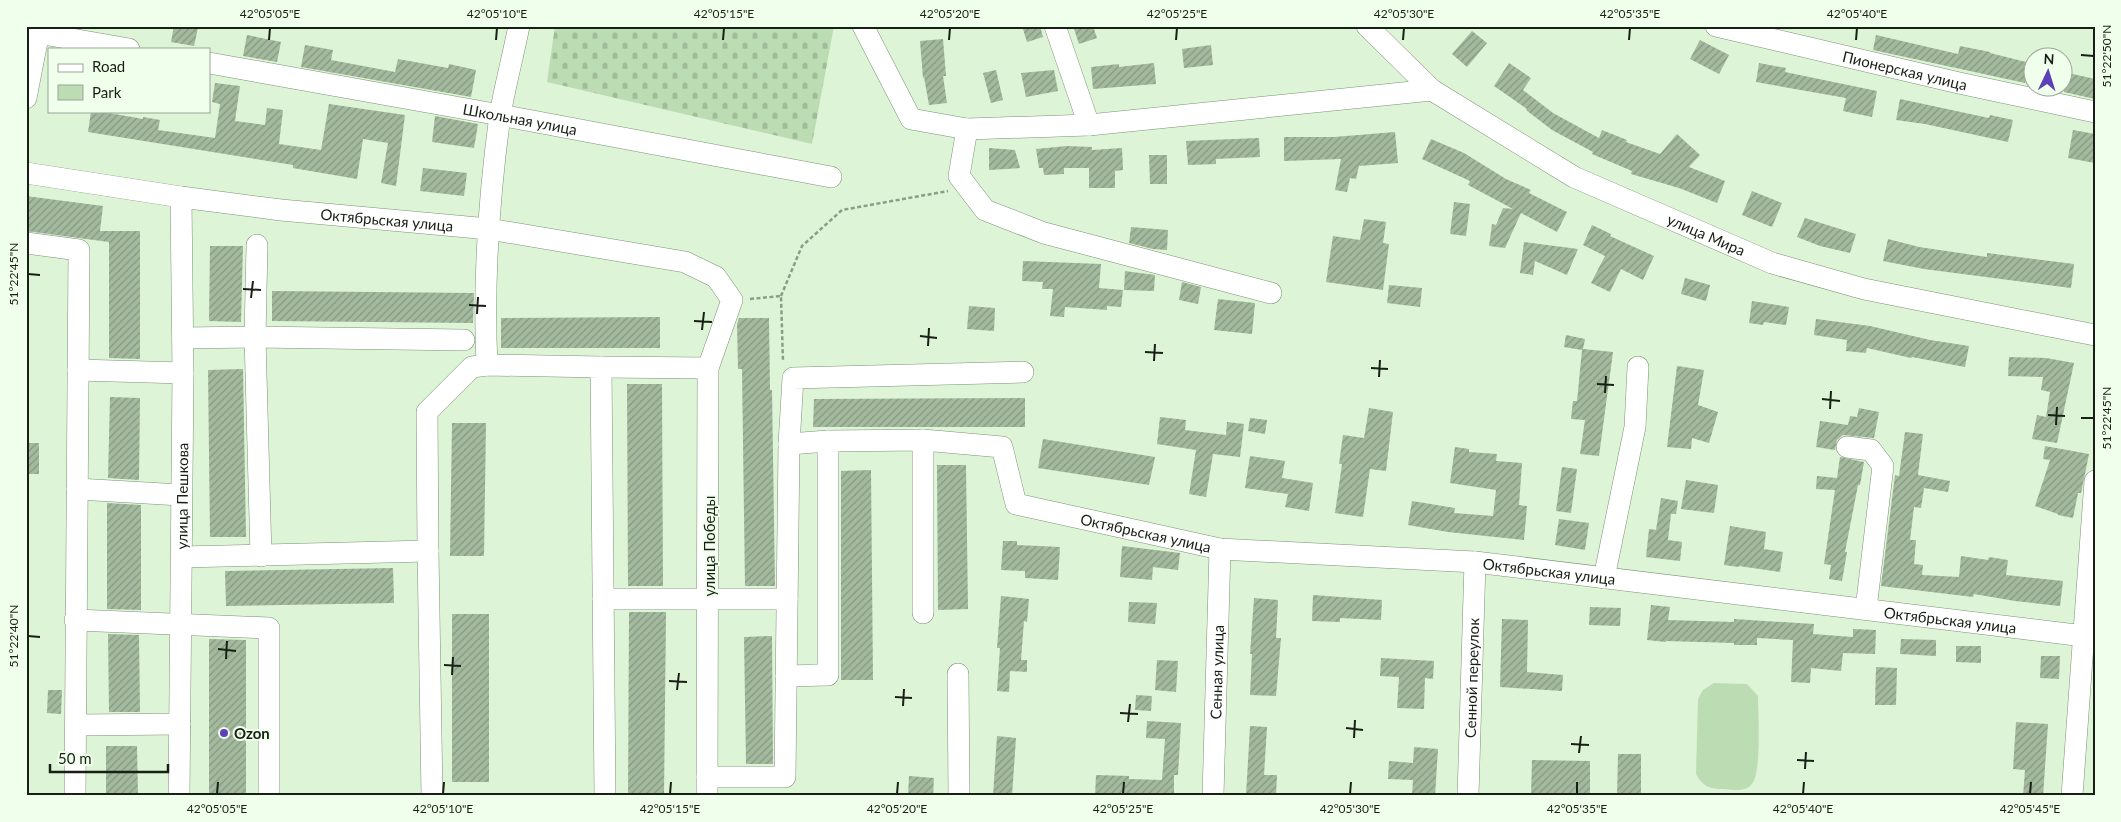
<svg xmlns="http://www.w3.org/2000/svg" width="2121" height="822" font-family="Lato,sans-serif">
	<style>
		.cemetery { fill: url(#cemetery-stones) }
		.park { fill: #bcdcb3 }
		.building { fill: url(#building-hatch) }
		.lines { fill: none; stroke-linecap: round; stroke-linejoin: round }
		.minor-casing { stroke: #7d9277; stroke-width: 22 }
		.path { stroke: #8c9d87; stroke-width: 2.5; stroke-dasharray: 4 2.5; stroke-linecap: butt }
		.minor { stroke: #fff; stroke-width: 21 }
		.ticks { fill: none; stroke: #182015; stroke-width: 2 }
		.poi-dot { fill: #5d40b8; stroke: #f0feec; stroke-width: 2 }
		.labels { text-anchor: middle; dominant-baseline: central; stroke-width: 4; stroke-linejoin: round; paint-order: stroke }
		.street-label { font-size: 15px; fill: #182015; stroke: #f0feec }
		.poi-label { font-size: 15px; font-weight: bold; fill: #182015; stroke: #f0feec; text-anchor: start }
		.neatline { fill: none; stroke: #182015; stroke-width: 2 }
		.ticks-label { font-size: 12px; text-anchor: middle; fill: #182015 }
	</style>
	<defs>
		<pattern id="cemetery-stones" width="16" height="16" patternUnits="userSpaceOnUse" patternTransform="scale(1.25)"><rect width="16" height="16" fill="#bcdcb3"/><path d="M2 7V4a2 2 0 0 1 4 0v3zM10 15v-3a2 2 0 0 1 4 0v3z" fill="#a1bc99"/></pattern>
		<pattern id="building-hatch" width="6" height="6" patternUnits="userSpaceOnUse" patternTransform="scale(1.25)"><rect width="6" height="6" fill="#a4ba9e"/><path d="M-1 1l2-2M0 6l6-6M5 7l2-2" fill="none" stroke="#859780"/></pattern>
	</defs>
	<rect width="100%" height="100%" fill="#ddf4d6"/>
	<!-- cemetery -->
	<path class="cemetery" d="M 555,26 L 834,26 L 812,144 L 547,82 Z"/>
	<!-- park -->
	<path class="park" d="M 1714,683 L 1747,684 L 1758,696 C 1758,714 1762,771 1752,784 C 1746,792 1733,790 1724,789 C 1710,789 1703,787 1696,774 L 1698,699 L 1703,690 Z"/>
	<!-- building -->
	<path class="building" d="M 174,26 L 198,28 L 194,46 L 171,42 Z
		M 1022,26 L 1040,26 L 1043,37 L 1027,42 Z
		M 1073,26 L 1093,26 L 1097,38 L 1079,44 Z
		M 1472,31 L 1487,43 L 1467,67 L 1452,54 Z
		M 247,35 L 281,42 L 277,62 L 243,56 Z
		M 1876,35 L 1958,54 L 1960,46 L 1990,52 L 1990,53 L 2030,63 L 2025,83 L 1873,50 Z
		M 943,39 L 946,76 L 943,76 L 947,103 L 929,105 L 924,77 L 923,78 L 920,41 Z
		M 1700,40 L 1729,55 L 1719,74 L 1690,59 Z
		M 305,45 L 333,50 L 331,60 L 395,72 L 398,59 L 448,68 L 449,64 L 476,70 L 471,97 L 301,67 Z
		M 1211,45 L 1213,65 L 1184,68 L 1182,49 Z
		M 1154,63 L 1156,84 L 1093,89 L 1091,67 L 1119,64 L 1119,67 Z
		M 1509,63 L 1531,78 L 1523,90 L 1553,113 L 1599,138 L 1602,130 L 1627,140 L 1626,142 L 1660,154 L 1677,134 L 1700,155 L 1689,167 L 1725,181 L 1717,203 L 1679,188 L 1631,174 L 1632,171 L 1592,154 L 1593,152 L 1552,130 L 1526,110 L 1527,109 L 1494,86 Z
		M 1759,63 L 1786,68 L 1785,72 L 1877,91 L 1872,117 L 1843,111 L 1846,98 L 1756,82 Z
		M 996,70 L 1003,100 L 991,103 L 983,73 Z
		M 1054,70 L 1058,91 L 1026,97 L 1021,73 Z
		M 2064,72 L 2095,79 L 2095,99 L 2064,92 Z
		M 215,83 L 240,86 L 235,121 L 265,125 L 267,108 L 283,110 L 279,144 L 321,150 L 329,104 L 405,115 L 396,186 L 381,183 L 388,143 L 363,139 L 357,179 L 293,168 L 293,165 L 88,132 L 91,111 L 98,111 L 143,119 L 143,117 L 160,120 L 158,130 L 215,138 L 220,104 L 212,102 Z
		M 1900,99 L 1989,118 L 1990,115 L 2013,120 L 2008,142 L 1925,124 L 1896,120 Z
		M 435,116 L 478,124 L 474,148 L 432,142 Z
		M 2073,130 L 2095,134 L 2095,163 L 2068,158 Z
		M 1395,132 L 1398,163 L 1359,166 L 1356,179 L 1350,178 L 1347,192 L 1335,190 L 1341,159 L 1284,161 L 1284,137 L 1334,137 Z
		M 1259,138 L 1260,157 L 1216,159 L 1216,164 L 1188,165 L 1186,141 Z
		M 1431,139 L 1464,153 L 1506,179 L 1531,190 L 1529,193 L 1567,212 L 1557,232 L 1521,213 L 1505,248 L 1489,246 L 1492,224 L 1496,225 L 1503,208 L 1513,209 L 1468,185 L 1470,181 L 1422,159 Z
		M 1067,146 L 1092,147 L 1092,150 L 1122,148 L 1123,170 L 1115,171 L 1115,188 L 1089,188 L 1089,168 L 1064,168 L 1064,174 L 1044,175 L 1043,168 L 1039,168 L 1036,149 Z
		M 989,148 L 1015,150 L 1020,168 L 989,170 Z
		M 1149,155 L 1167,155 L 1167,184 L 1150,184 Z
		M 423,168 L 467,173 L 464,196 L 420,191 Z
		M 1752,191 L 1782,203 L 1772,227 L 1742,215 Z
		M 26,196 L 103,206 L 100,231 L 140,231 L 140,359 L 109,358 L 109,242 L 26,231 Z
		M 1454,202 L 1470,204 L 1466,236 L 1450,234 Z
		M 1805,218 L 1856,234 L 1850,253 L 1820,246 L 1797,237 Z
		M 1364,219 L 1386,222 L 1383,243 L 1389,244 L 1383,290 L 1326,282 L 1333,236 L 1360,240 Z
		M 1592,225 L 1611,234 L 1610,236 L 1654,256 L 1643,280 L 1621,269 L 1610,292 L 1591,283 L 1605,256 L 1583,245 Z
		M 1131,227 L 1168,230 L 1167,250 L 1153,249 L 1129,243 Z
		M 1888,239 L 1919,247 L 1987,257 L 1987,253 L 2074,264 L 2071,288 L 1924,269 L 1883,261 Z
		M 1524,242 L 1578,249 L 1567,275 L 1535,261 L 1533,275 L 1520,273 Z
		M 210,246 L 243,246 L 241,322 L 209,321 Z
		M 1023,261 L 1101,264 L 1099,288 L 1123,290 L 1121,307 L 1107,306 L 1107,310 L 1065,307 L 1064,317 L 1050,316 L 1053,289 L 1042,289 L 1043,282 L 1022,281 Z
		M 1125,271 L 1155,275 L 1154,291 L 1124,290 Z
		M 1685,278 L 1710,285 L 1706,301 L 1681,294 Z
		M 1182,282 L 1201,287 L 1198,304 L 1179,300 Z
		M 1389,285 L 1422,288 L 1420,307 L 1387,303 Z
		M 272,291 L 474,293 L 473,323 L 272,321 Z
		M 1218,299 L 1255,303 L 1252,334 L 1214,330 Z
		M 1752,301 L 1789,307 L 1786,325 L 1764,322 L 1763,325 L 1749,323 Z
		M 969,306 L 995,308 L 994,331 L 967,329 Z
		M 660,317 L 660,348 L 501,348 L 501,318 Z
		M 739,318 L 769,318 L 770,390 L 772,390 L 775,586 L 745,586 L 742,369 L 738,369 L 737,324 Z
		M 1816,319 L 1870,326 L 1930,340 L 1969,346 L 1965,367 L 1912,357 L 1911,358 L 1867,348 L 1866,353 L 1846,351 L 1847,340 L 1814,335 Z
		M 1566,335 L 1585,339 L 1583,349 L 1613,352 L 1599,456 L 1580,454 L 1585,420 L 1571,419 L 1573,401 L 1577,401 L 1582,350 L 1564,347 Z
		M 2009,357 L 2046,358 L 2074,363 L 2057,443 L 2032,439 L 2037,415 L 2046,417 L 2050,392 L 2041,390 L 2043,377 L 2008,376 Z
		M 1677,366 L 1704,370 L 1698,405 L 1718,412 L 1709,443 L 1692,438 L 1691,449 L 1667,447 Z
		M 243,369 L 246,537 L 210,537 L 208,370 Z
		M 627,384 L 662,384 L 663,586 L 628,586 Z
		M 110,397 L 140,398 L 139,480 L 108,478 Z
		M 1025,398 L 1025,427 L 813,427 L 814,399 Z
		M 1369,408 L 1393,412 L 1386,471 L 1370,469 L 1363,517 L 1335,513 L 1342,464 L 1339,464 L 1343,435 L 1364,438 Z
		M 1859,408 L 1879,412 L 1874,438 L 1843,435 L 1837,440 L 1835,450 L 1816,447 L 1820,421 L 1848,425 L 1850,416 L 1857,417 Z
		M 1160,417 L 1186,420 L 1185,430 L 1226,435 L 1227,422 L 1244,424 L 1240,457 L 1213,454 L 1206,497 L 1189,494 L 1196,450 L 1157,444 Z
		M 1250,418 L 1267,420 L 1265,434 L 1248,431 Z
		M 452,423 L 486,423 L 484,556 L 450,556 Z
		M 1905,432 L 1923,434 L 1918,475 L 1950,481 L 1948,492 L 1924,488 L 1921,508 L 1914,507 L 1910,540 L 1916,540 L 1914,564 L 1923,565 L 1922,575 L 1959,577 L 1961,556 L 1988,560 L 1989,557 L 2008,560 L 2006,575 L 2063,581 L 2060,606 L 2015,601 L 1974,594 L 1973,597 L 1881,586 L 1895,475 L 1899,476 Z
		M 1043,439 L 1155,457 L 1149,485 L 1038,468 Z
		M 26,443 L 39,443 L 39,474 L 26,474 Z
		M 2045,446 L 2089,454 L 2081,493 L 2078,493 L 2073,518 L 2058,515 L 2058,514 L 2035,506 L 2050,460 L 2043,459 Z
		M 1455,447 L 1469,449 L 1469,452 L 1497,454 L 1496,461 L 1522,463 L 1519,505 L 1527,506 L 1524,540 L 1448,532 L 1408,525 L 1412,501 L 1455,508 L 1454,513 L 1493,516 L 1496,490 L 1450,483 Z
		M 1250,456 L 1285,461 L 1282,478 L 1313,483 L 1309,511 L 1285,507 L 1288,494 L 1245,488 Z
		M 1840,457 L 1864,462 L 1860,485 L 1858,485 L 1845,552 L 1847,552 L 1842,581 L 1829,579 L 1831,565 L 1824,564 L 1835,490 L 1816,489 L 1817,476 L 1837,478 Z
		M 937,465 L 966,465 L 968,609 L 938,610 Z
		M 1562,467 L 1577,469 L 1571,513 L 1556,511 Z
		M 871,470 L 873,680 L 841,680 L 841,471 Z
		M 1686,480 L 1718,485 L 1714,513 L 1681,509 Z
		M 1661,498 L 1678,501 L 1676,514 L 1671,514 L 1668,540 L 1682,542 L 1680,561 L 1646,557 L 1649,529 L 1656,530 Z
		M 107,503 L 141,505 L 141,610 L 107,609 Z
		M 1559,519 L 1589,523 L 1585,550 L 1555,545 Z
		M 1730,526 L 1766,532 L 1764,549 L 1783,552 L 1780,572 L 1739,566 L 1739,567 L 1724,565 Z
		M 1003,541 L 1017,541 L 1017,545 L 1060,547 L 1058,580 L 1025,578 L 1025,571 L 1001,570 Z
		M 1122,546 L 1180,553 L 1178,570 L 1153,567 L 1152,580 L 1120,577 Z
		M 393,568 L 394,603 L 226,606 L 225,571 Z
		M 1313,595 L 1382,600 L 1381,620 L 1340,618 L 1340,622 L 1312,621 Z
		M 1001,596 L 1029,599 L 1027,622 L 1024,621 L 1021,660 L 1027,660 L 1027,672 L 1010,671 L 1009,692 L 997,691 L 1000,648 L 997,648 Z
		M 1254,598 L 1278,600 L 1276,638 L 1281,638 L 1276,696 L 1250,695 L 1252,654 L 1250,654 Z
		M 1129,602 L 1157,603 L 1155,624 L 1128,622 Z
		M 1651,605 L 1670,607 L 1668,620 L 1734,622 L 1734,619 L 1814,624 L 1813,634 L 1853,637 L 1853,629 L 1876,630 L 1875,654 L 1843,653 L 1841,671 L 1811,668 L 1810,683 L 1791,682 L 1793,640 L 1757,638 L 1757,645 L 1734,645 L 1734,643 L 1666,641 L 1666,642 L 1647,640 Z
		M 1590,607 L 1621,608 L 1620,626 L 1589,625 Z
		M 629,612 L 666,612 L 664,796 L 628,796 Z
		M 452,614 L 489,614 L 489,782 L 452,782 Z
		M 1502,619 L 1528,620 L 1527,672 L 1563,675 L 1562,691 L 1500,687 Z
		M 108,634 L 139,635 L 140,712 L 109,712 Z
		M 772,636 L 773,764 L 746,764 L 744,637 Z
		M 209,639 L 246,640 L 246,796 L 209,796 Z
		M 1901,639 L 1936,640 L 1936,656 L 1900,654 Z
		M 1956,646 L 1981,646 L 1981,663 L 1956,662 Z
		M 2041,656 L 2060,656 L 2059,679 L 2040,678 Z
		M 1381,658 L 1434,661 L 1433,679 L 1425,678 L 1424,709 L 1397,708 L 1399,677 L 1380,676 Z
		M 1157,660 L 1178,661 L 1176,692 L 1155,690 Z
		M 1876,667 L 1897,668 L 1896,705 L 1875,705 Z
		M 48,690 L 62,690 L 61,714 L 47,713 Z
		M 1136,695 L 1152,696 L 1151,711 L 1135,710 Z
		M 1147,721 L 1181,723 L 1178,775 L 1174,775 L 1174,796 L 1095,796 L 1096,775 L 1129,776 L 1129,779 L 1162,780 L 1165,739 L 1146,738 Z
		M 2016,722 L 2048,724 L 2043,796 L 2023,796 L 2025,770 L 2013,769 Z
		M 1250,726 L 1267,727 L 1264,775 L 1277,775 L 1276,796 L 1246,796 Z
		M 997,736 L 1016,738 L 1012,796 L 993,796 Z
		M 106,746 L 137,746 L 138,796 L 106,796 Z
		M 1414,747 L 1438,749 L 1435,796 L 1412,796 L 1413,780 L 1388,779 L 1389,761 L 1413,763 Z
		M 1618,754 L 1641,754 L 1641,796 L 1617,796 Z
		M 1532,760 L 1590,761 L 1590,796 L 1531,796 Z
		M 909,776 L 934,778 L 933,796 L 908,796 Z"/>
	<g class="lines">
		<defs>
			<g id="minor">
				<path d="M 863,26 L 911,119 L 967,129 L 1089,125 L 1432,90"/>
				<path d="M 1055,26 L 1089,125"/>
				<path id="s1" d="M 1367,26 L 1432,90 L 1574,177 L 1772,263 L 1864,289 L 2095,335"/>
				<path id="s2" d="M 1716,26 L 1959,83 L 2095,112"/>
				<path d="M 26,31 L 129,49"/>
				<path id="s3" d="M 209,63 L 500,115 L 831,177"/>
				<path d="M 26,98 L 40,26"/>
				<path d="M 967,129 L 959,176 L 985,210 L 1044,233 L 1271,293"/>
				<path id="s4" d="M 26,173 L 181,197 L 281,210 L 489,229 L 685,262 L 716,277 L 732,300 L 708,368 L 707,796"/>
				<path d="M 26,243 L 79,250 L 75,796"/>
				<path d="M 183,338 L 255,337 L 257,245"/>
				<path d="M 487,365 C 483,283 489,197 500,115 C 505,86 513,56 519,26"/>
				<path d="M 601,367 L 708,368"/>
				<path d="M 78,370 L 183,373"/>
				<path d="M 923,440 L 923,613"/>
				<path d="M 789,444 L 828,441"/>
				<path d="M 1847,447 L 1871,450 L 1883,466 L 1866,609"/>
				<path d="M 77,489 L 181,495"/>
				<path d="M 428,551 L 432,796"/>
				<path d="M 261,556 L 255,337 L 464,340"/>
				<path d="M 182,557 L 428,551 L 427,412 L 472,367 L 487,365 L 601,367 L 605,796"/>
				<path d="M 1604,578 L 1635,427 L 1638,367"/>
				<path d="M 603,599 L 787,599"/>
				<path d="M 75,620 L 269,628 L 269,796"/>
				<path d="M 958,674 L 959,796"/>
				<path id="s5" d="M 786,676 L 828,675 L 828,441 L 923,440 L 1002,447 L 1016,504 L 1220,549 L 1475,562 L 2084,636"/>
				<path d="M 77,725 L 180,724"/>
				<path d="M 707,777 L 785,777 L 789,444 L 793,378 L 1023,372"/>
				<path id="s6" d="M 179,796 L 183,373 L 181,197"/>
				<path id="s7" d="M 1213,796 L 1220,549"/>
				<path id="s8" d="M 1468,796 L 1475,562"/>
				<path d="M 2072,796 L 2095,481"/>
			</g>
		</defs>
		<!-- minor casing -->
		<use href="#minor" class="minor-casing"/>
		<!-- path -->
		<path class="path" d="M 781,296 L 802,246 L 842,210 L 948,191
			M 750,299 L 781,296 L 783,362"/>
		<!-- minor -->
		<use href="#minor" class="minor"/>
	</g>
	<!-- ticks -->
	<path class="ticks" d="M 269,40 L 270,28M 496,40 L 497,28M 723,40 L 724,28M 949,40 L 950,28M 1176,40 L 1177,28M 1403,40 L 1404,28M 1629,40 L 1630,28M 1856,40 L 1857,28M 2081,55 L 2094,56M 28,274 L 40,275M 243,289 L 261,290M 251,298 L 253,281M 469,305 L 486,306M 477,314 L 478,297M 694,321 L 712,322M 702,330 L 704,312M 920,336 L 937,338M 928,346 L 929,328M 1145,352 L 1163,353M 1154,361 L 1155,344M 1371,368 L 1388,369M 1379,377 L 1380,360M 1597,384 L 1614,385M 1605,393 L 1606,376M 1822,399 L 1840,401M 1830,409 L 1831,391M 2048,415 L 2065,416M 2081,418 L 2094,418M 2056,425 L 2057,407M 28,636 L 40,637M 218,649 L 236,651M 226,659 L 227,641M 444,665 L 461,666M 452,675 L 453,657M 669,681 L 687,682M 677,690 L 679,673M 895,697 L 912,698M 903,706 L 904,689M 1120,713 L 1138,714M 1128,722 L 1130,704M 1346,728 L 1363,730M 1354,738 L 1355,720M 1571,744 L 1589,745M 1579,753 L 1581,736M 1797,760 L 1814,761M 1805,769 L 1806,752M 217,794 L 218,782M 443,794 L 444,782M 670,794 L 671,782M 897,794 L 898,782M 1123,794 L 1124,782M 1350,794 L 1351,782M 1577,794 L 1577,782M 1803,794 L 1804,782M 2030,794 L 2031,782"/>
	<!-- markers -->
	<circle class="poi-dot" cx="224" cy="733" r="5"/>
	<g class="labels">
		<!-- street labels -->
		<g class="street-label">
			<text stroke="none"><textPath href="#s2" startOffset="194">Пионерская улица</textPath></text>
			<text stroke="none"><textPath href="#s3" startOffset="316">Школьная улица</textPath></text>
			<text stroke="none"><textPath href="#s4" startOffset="364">Октябрьская улица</textPath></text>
			<text stroke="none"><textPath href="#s1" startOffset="402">улица Мира</textPath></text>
			<text stroke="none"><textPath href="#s6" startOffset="300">улица Пешкова</textPath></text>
			<text stroke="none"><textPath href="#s5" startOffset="642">Октябрьская улица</textPath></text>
			<text transform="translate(709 546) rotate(-90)">улица Победы</text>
			<text stroke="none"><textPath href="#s5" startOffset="1048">Октябрьская улица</textPath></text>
			<text stroke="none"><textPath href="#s5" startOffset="1452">Октябрьская улица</textPath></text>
			<text stroke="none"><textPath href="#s7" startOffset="124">Сенная улица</textPath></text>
			<text stroke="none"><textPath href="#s8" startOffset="118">Сенной переулок</textPath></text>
		</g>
		<!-- poi labels -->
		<g class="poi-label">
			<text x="234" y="733">Ozon</text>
		</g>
	</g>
	<!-- border -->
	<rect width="2121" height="822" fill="none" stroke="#f0feec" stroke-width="55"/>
	<!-- legend -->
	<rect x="48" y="48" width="162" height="65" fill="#f0feec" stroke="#9aa596"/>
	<rect x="58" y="64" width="25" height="8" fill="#ffffff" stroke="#9aa596"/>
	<text x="92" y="72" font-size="15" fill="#182015">Road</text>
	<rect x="58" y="85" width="25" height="15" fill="#bcdcb3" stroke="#9aa596"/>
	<text x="92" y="98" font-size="15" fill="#182015">Park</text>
	<!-- north arrow -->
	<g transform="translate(2048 72) rotate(4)"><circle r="24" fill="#f0feec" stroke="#9aa596"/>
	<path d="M0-4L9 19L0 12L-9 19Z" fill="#5d40b8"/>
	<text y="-8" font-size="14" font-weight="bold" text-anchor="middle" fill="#182015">N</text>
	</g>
	<!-- scale -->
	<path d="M50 764v8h118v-8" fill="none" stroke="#182015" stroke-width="2.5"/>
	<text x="58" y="764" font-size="15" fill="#182015" stroke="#f0feec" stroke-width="4" paint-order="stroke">50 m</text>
	<rect x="28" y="28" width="2066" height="766" class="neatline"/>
	<g class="ticks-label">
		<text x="270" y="18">42°05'05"E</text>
		<text x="497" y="18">42°05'10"E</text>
		<text x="724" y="18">42°05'15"E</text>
		<text x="950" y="18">42°05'20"E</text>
		<text x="1177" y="18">42°05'25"E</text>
		<text x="1404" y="18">42°05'30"E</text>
		<text x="1630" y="18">42°05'35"E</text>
		<text x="1857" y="18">42°05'40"E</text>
		<text transform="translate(2107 56) rotate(-90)" y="4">51°22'50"N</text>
		<text transform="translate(14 274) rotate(-90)" y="4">51°22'45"N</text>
		<text transform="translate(2107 418) rotate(-90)" y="4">51°22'45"N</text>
		<text transform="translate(14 636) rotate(-90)" y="4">51°22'40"N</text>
		<text x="217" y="813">42°05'05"E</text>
		<text x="443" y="813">42°05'10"E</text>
		<text x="670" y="813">42°05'15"E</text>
		<text x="897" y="813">42°05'20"E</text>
		<text x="1123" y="813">42°05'25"E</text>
		<text x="1350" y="813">42°05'30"E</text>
		<text x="1577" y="813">42°05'35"E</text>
		<text x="1803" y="813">42°05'40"E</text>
		<text x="2030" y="813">42°05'45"E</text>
	</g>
</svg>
